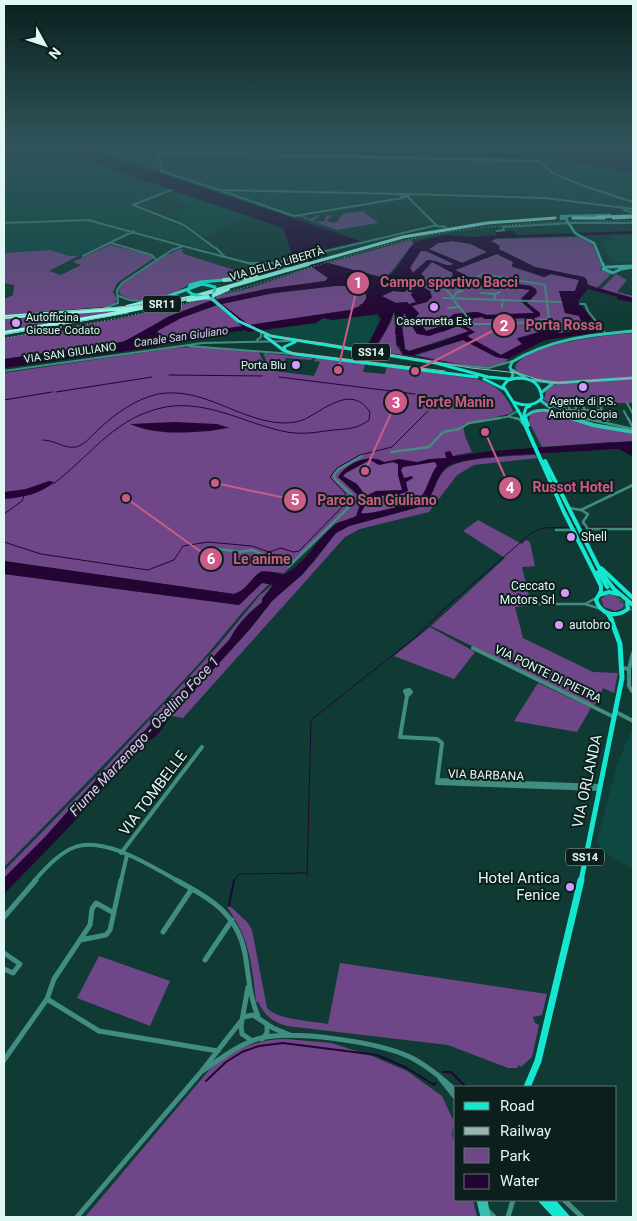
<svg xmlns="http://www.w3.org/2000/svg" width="637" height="1221" font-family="Roboto,sans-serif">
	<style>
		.built { fill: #0d4841 }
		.green { fill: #6f4788 }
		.forest { fill: #774e90 }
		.water { fill: #240433; fill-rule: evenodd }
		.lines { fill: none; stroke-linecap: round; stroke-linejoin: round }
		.stream-far1 { stroke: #240433; stroke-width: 1 }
		.stream { stroke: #240433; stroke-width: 2 }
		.primary-tunnel { stroke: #2f5752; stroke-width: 4; stroke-dasharray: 4 2; stroke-linecap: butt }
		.street-far3 { stroke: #418d81; stroke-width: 2 }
		.street-far2 { stroke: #418d81; stroke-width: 2.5 }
		.street-far1 { stroke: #418d81; stroke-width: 4 }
		.street { stroke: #418d81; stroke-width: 5 }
		.secondary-far3 { stroke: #36bfae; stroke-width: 2.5 }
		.secondary-far2 { stroke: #36bfae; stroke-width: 3 }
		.secondary-far1 { stroke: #36bfae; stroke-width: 4 }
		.secondary { stroke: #36bfae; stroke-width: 7 }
		.primary-far3 { stroke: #15e6d0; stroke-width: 3 }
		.primary-far2 { stroke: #15e6d0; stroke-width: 4 }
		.primary-far1 { stroke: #15e6d0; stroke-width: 5 }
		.primary { stroke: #15e6d0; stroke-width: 7 }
		.highway-far1 { stroke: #90fceb; stroke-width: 3 }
		.highway { stroke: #90fceb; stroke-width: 4 }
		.tram { stroke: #98b5b1; stroke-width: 1 }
		.rail { stroke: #98b5b1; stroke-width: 1; stroke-dasharray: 1 2.5; stroke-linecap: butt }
		.secondary-bridge { stroke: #36bfae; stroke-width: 2.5 }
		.primary-bridge { stroke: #15e6d0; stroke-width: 3 }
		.highway-bridge-far1 { stroke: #90fceb; stroke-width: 3 }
		.highway-bridge { stroke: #90fceb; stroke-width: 4 }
		.poi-dot { fill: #d69bfa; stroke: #0d1f1c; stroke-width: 2 }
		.labels { text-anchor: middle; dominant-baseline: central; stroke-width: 4; stroke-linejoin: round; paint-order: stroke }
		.far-street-label { font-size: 11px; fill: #e1f7f3; stroke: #0d1f1c }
		.shield { fill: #0d1f1c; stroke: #a1b6b2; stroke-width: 1 }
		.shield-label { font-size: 11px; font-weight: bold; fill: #e1f7f3 }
		.far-poi-label { font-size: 11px; fill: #e1f7f3; stroke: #0d1f1c }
		.far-water-label { font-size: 11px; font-style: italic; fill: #e7c5fe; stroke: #0d1f1c }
		.poi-label { font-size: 12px; fill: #e1f7f3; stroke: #0d1f1c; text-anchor: start }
		.street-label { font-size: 12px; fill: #e1f7f3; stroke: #0d1f1c }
		.water-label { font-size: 14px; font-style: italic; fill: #e7c5fe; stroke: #0d1f1c }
		.near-street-label { font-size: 15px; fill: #e1f7f3; stroke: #0d1f1c }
		.near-poi-label { font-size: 15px; fill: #e1f7f3; stroke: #0d1f1c; text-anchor: end }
		.leader { fill: none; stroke: #cb5b89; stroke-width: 2 }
		.callout-dot { fill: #cb5b89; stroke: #0d1f1c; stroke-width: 2 }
		.mark-label { font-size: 15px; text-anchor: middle; font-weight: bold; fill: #fff }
		.callout-label { font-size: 14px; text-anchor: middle; font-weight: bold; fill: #cb5b89; stroke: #0d1f1c; stroke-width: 4; stroke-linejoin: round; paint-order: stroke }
	</style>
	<rect width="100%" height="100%" fill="#103b35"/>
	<!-- built -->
	<path class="built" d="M 428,147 L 604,147 L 547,151 L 429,149 Z
		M 122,150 L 559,159 L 633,173 L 633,209 L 544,199 L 399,195 L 288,215 L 99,153 Z
		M 53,156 L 85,161 L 167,189 L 128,206 L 181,226 L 212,248 L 208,250 L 135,230 L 78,256 L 71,256 L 51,250 L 4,253 L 4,175 L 26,169 L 4,159 Z
		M 175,192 L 242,214 L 240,215 L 247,217 L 205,236 L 199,234 L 186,225 L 187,224 L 177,221 L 180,218 L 171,215 L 191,206 L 164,195 Z
		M 612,235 L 633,235 L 633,262 L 610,262 L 603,241 L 616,241 Z
		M 374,315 L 379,321 L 366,349 L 278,337 L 261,331 L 316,323 L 323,317 L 342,319 Z
		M 633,729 L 633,870 L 601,850 L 597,841 L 617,765 L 626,743 Z"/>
	<!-- green -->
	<path class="green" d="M 363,211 L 378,223 L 337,230 L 298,216 L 307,215 L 304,217 L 310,219 L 318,215 L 320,216 L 313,220 L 316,222 L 324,221 L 327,215 L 332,216 L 326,221 L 334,223 L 338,221 L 342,214 Z
		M 578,237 L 592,243 L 602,266 L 600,270 L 611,274 L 597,288 L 587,284 L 586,279 L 584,277 L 535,267 L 498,249 L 498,245 L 491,241 L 496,239 Z
		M 410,240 L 414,243 L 386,278 L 327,263 Z
		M 453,241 L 471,244 L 487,252 L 462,263 L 429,249 L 438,243 Z
		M 110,245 L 151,255 L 154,258 L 117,283 L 113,292 L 117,299 L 115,303 L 102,307 L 4,315 L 4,299 L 13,295 L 14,285 L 4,283 L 4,253 L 51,250 L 70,256 L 78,256 L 49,271 L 61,275 L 81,265 L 73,262 Z
		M 180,249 L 184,249 L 182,250 L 184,254 L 247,274 L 253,272 L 247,276 L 190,284 L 174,293 L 149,300 L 131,299 L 121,295 L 118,290 L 123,283 L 164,256 Z
		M 419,251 L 426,251 L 454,264 C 438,271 438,247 413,273 L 410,268 Z
		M 497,254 L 514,262 L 512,267 L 544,277 L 551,274 L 579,280 L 575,291 L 559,292 L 579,316 L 585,330 L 560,333 L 549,329 L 517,338 L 522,344 L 501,355 L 466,336 L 474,332 L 460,323 L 469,319 L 482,317 L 485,319 L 534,318 L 539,316 L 540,313 L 527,303 L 531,286 L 469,277 L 455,270 Z
		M 432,262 L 453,273 L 451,278 C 462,281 475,287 486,284 L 530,290 L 521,298 L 521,302 L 534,313 L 487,315 L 477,312 L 454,314 L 450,317 L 452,323 L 426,331 L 416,316 L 419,315 L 411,306 L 426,302 L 431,298 L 430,291 L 423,287 L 419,281 L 425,277 L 420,275 Z
		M 313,267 L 328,278 L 325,281 L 216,299 L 216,296 L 250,288 Z
		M 616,274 L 627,280 L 617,292 L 633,296 L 633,298 L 601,289 Z
		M 416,284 L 418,287 L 411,294 L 416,302 L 409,304 L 407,302 L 396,303 L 381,296 L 393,291 L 404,292 Z
		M 335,286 C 347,286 357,285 366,294 C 367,304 359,308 350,310 L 249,325 L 221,304 L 267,294 Z
		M 208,299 L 210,301 L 167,317 L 131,339 L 121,342 L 4,359 L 4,338 L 118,319 Z
		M 217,305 L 243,326 L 171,337 L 163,337 L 157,332 L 159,330 L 181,318 Z
		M 127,310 L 20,328 L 21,318 L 12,318 L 12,330 L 4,331 L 4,319 Z
		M 394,312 L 396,345 L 403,355 L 366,349 L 368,346 L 377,346 L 391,322 Z
		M 404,313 L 417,334 L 443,332 L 458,326 L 469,331 L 409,351 L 405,349 L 402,326 Z
		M 633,333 L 633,377 L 556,382 L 542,381 L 518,372 L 515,368 C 522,343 610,335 633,333 Z
		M 463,340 L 496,357 L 508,359 L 504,364 L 478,368 L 414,356 Z
		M 194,347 L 259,352 L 267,370 L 314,376 L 320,362 L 314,361 L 316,358 L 365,364 L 363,372 L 385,374 L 387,366 L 476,379 C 496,384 505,393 513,411 L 509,414 L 467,423 L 463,425 L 465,436 L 472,452 L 456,455 L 442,463 L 388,508 L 336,523 L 284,573 L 261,571 L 241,591 L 234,594 L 4,561 L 4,373 L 174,348 Z
		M 263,353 L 313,358 L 311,360 L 286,358 L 280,370 L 276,369 L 277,366 L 268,365 Z
		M 633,379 L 633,403 L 603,403 L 599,398 L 570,399 L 571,402 L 573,402 L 569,405 L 566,399 L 563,399 L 566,408 L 560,409 L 544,400 L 546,390 L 553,385 Z
		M 535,411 L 550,412 L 590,426 L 633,434 L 633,450 L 612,442 L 542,447 L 529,422 L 530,415 Z
		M 535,455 L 538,458 L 474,465 L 457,475 L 429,512 L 360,529 L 345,537 L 183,718 L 171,716 L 250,629 L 272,601 L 313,563 L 336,533 L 349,526 L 423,506 C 433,495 435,480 445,470 C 456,457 517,456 535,455 Z
		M 478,520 L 522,544 L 526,540 L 530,542 L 535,566 L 522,567 L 530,600 L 525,601 L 527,606 L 515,607 L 523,638 L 593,672 L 618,673 L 614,693 L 603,688 L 595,705 L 590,704 L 431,626 L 505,558 L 463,531 Z
		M 4,574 L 239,605 L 262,583 L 270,583 C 243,609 220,641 194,669 C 132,736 68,802 4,867 Z
		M 273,585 L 262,599 L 262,602 C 249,612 237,625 230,639 L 140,736 L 130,744 L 125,753 L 96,780 L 45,837 L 4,878 L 4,871 L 100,773 L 217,647 L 260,595 Z
		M 606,595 C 614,594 620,597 624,604 L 623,608 L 615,611 L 604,607 L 601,599 Z
		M 430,627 L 475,652 L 454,679 L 394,656 Z
		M 538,683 L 591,708 L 577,732 L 514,721 Z
		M 227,907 L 231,907 L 247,922 L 252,930 L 267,1008 C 278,1020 311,1021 328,1024 L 340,963 L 547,994 L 542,1015 L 533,1017 L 535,1023 L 539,1025 L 532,1057 L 521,1067 L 519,1065 L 517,1068 L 508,1068 L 448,1045 L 287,1026 C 273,1022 265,1016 258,1002 L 256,1002 C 252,964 250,939 227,907 Z
		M 99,956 L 170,981 L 150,1026 L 77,998 Z
		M 286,1039 L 331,1043 L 372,1056 L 407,1071 L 442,1096 L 454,1122 L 452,1134 L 456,1150 L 456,1200 L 473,1200 L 477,1217 L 85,1217 L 210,1069 C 233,1050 256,1039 286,1039 Z"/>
	<!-- forest -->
	<path class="forest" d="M 370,460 L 376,463 L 398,464 L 398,475 L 403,490 L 376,491 L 366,496 L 357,484 L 343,476 L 346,473 Z
		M 436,462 L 437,466 C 430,475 428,488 421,497 C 414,504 370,515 361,513 L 367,502 L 379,496 L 404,494 L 406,482 L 413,478 L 404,478 L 401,470 L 403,467 Z"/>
	<!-- water -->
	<path class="water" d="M 4,147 L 428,147 L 430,149 L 547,151 L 604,147 L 633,147 L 633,173 L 559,159 L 122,150 L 100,152 L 360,241 L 306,254 L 313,261 L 325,262 L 382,278 C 396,277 404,253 414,243 L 413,242 L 445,235 L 474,237 L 493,235 L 497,236 L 495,232 L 513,231 L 517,235 L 633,231 L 633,234 L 628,234 L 497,238 L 491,241 L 500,246 L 499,249 L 535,267 L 584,277 L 587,280 L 588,285 L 633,298 L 633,302 L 618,300 L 617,297 L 588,289 L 578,301 L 600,330 L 600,332 L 545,340 L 508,359 L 496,357 L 463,340 L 413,355 L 464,365 L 402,354 L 400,347 L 397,345 L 396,338 L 397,335 L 395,334 L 397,323 L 394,311 C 391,319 382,342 373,347 L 368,345 L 381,319 L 378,314 L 332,320 L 323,318 L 316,323 L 247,332 L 246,330 L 220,334 L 220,336 L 163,344 L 156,347 L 4,368 L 4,359 L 123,342 L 170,316 L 207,302 L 265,289 L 325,281 L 328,278 L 309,265 L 310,261 C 304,255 300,255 292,254 L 283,228 L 89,161 L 54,155 L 4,158 ZM 453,241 L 471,244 L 487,252 L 462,263 L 429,249 L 438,243 ZM 421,251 L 426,251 L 454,264 C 446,268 436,259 427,260 L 413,273 L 410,268 ZM 497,254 L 513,262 L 512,266 L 544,277 L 551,274 L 579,280 L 575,291 L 559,291 L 565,313 L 579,316 L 585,330 L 560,333 L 549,329 L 517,339 L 522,344 L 501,355 L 467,336 L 475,332 L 460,323 L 469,319 L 482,317 L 485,319 L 534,318 L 540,316 L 540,313 L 527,303 L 537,293 L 536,289 L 531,286 L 469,277 L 455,270 ZM 432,262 L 453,273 L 452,279 L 480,286 L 486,284 L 530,290 L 521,300 L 534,313 L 487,315 L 477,312 L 454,314 L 450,317 L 452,323 L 426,331 L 416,317 L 419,313 L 412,306 L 427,302 L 432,297 L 430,291 L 423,287 L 419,281 L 425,277 L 421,274 ZM 416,284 L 418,287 L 413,290 L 411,295 L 416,302 L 409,304 L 407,302 L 396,303 L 382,296 L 393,291 L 404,292 ZM 335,286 C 347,286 358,285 366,294 L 366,299 L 362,304 L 359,305 L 360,306 L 350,310 L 249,325 L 222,304 L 274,293 ZM 217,305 L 242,326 L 171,337 L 163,337 L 157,332 L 159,330 L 181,318 ZM 404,313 L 417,334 L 429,336 L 458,326 L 469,331 L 437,343 L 409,351 L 405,349 L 402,326 Z
		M 174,422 L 217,424 L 230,428 C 224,428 217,430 210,431 C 184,433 155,435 130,424 Z
		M 633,441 L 633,457 L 619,449 L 611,449 C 580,453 467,453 447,467 C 435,476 435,496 423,506 L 349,526 L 336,533 L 303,574 L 272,601 L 250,629 L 171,716 L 158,734 L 144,745 L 94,797 L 74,822 L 4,894 L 4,878 L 45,837 L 96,780 L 125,753 L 130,744 L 140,736 L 230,639 C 237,625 249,612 262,603 L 262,599 L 273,585 L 262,583 L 239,605 L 4,574 L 4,561 L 234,594 C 258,586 248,563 282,575 C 302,568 316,541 331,528 C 338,521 348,520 356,516 L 362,499 L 338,477 C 347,462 370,453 384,462 L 399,459 L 417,462 L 429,459 L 446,458 L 445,452 L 450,451 L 453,456 L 456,456 L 491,451 ZM 370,460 L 379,465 L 393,462 L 398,464 L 398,475 L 402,490 L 376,491 L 366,496 L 357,484 L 343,476 L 346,473 ZM 435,462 L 437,466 C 430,475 428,488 421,497 C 414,504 370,515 361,513 L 367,502 L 379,496 L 398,495 L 408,491 L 406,482 L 413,478 L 412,476 L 404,478 L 401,470 L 403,467 Z
		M 49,481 L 54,482 C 41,494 21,498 4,499 L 4,492 L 26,489 Z"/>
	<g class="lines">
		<!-- stream-far1 -->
		<path class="stream-far1" d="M 169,375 L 262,376
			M 279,377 L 415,394
			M 56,392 L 152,377
			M 4,400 L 52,392
			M 43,440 C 55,440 64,449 76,447 C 86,444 92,435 100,428 C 116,413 136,399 158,394 C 204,386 240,422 284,423 C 290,423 297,422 303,420 C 323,411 351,383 370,412 L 369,420 C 358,429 346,429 333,430 C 318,432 303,435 287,432 C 244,424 203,396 157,409 C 112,421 88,458 53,484
			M 4,514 L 22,501 L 24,496
			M 574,527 L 585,527
			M 589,527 L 633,527
			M 4,542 L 41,554 L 148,570 L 174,560 L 183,546 L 208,542 L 252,546 L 269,552 L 281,548 L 293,552 L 299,551 L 347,502 L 345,493 L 330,477 L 337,468 L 360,455 L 392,447 L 428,411
			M 307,876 L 311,720 L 417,636 L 442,611 L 531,533 L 544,528 L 570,527
			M 234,881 L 239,874 L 306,873"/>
		<!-- stream -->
		<path class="stream" d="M 229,905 L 234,880
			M 443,1072 L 451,1072 L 466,1087
			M 206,1081 L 226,1062 L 242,1052 L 259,1046 L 283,1043 L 377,1055 L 407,1068 L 434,1085 L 436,1083"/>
		<!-- primary-tunnel -->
		<path class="primary-tunnel" d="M 607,587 L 633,612"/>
		<!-- street-far3 -->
		<path class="street-far3" d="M 493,160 L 538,161 L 553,173 L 581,185 L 633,202
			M 161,171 L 219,190 L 404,194
			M 162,171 L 159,157 L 162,152 L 489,160
			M 171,190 L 133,205 L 184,225 L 215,248
			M 222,191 L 294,216 L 403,198
			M 400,194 L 409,196 L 401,197 Z
			M 405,194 L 545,198 L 633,209
			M 408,197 L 437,226 L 446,227
			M 624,210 L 633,213
			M 4,223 L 88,220 L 183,246 L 172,250
			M 497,231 L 504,230 L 503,227 L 572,223 L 633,223
			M 111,243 L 152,255 L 156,260
			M 183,246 L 267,268 L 289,268
			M 216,248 L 224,256
			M 83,256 L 134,231
			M 249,263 L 276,263 L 437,225
			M 482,274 L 545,285 L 549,319 L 513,324 L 473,324 L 452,298 L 465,284 Z
			M 247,277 L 256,271 L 253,265
			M 437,280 L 452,296
			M 444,287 L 448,285 L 455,288
			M 456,292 L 463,291
			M 481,293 L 495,294 L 495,299
			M 495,294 L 500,292
			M 119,296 L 130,300 L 145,301
			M 443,298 L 561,302
			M 580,304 L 585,304 L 588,311 L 606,334
			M 502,307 L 503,299
			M 104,308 L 118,303 L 117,290 L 122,283 L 172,250
			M 448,308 L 459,307
			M 257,340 L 261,337 L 261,333
			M 189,346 L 293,354
			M 446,364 L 488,368 L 513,361
			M 4,371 L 203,343 L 293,341
			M 565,399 L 570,410
			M 596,402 L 600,402 L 602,406 L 598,406 Z
			M 627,403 L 633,414
			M 548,404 L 586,419
			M 564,410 L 602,410 L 600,406
			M 577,410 L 572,399 L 597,399 L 598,402
			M 585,410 L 581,402 L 590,402
			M 593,410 L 599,419
			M 600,410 L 607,419
			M 624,411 L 628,419
			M 585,415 L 595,415
			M 510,417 L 519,419
			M 492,419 L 507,417 L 519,410"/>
		<!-- street-far2 -->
		<path class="street-far2" d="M 515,418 L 519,419 L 523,424
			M 583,418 L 633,429
			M 598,418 L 600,421
			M 606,418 L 608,420
			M 628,418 L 633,428
			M 391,452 L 429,447 L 443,432 L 459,429 L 469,423 L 500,418
			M 569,508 L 581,510 L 633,485
			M 581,510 L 588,514 L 583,522 L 588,529 L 633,529
			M 556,530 L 569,530 L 573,532
			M 209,550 L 213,548 L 239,552 L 252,550 L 289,566 L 351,505 L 352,495 L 335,479 L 334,475 L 339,469 L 362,456
			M 596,598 L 585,604 L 598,608
			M 517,604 L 585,604"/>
		<!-- street-far1 -->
		<path class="street-far1" d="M 473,648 L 614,717
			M 623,668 L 629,669 L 633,653
			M 629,669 L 629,686 L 632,691
			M 409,690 L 411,692 L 407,696 L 405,691 Z
			M 407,696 L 400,737 L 437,739 L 442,743 L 437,783 L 599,789
			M 616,712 L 633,721
			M 438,780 L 599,786
			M 121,853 L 202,747
			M 34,881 C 46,868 59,853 75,847 C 106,836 152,867 178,881
			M 121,881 L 127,855"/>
		<!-- street -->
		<path class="street" d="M 176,880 C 213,900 240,915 246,960 C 249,979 250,998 258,1016
			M 4,917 L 36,880
			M 163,932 L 191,890
			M 80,940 L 106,935 L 110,930 L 121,880
			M 4,953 L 20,964 L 13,973 L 4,969
			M 205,960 L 232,920
			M 248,987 L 241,1026 L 242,1034 L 251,1040
			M 47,999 L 99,1031 L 218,1051
			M 243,1017 L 253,1015 L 273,1028 L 290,1035
			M 262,1039 L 267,1033 L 267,1025
			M 4,1060 L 47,999 L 54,979 L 90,925 L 92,909 L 96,903 L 114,913
			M 201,1072 C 219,1060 236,1046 257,1039 C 291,1029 378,1042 410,1057 C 428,1066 442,1078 456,1091
			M 440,1078 L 456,1098
			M 564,1200 L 582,1217
			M 487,1210 L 494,1217
			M 77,1217 L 201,1072 L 241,1021
			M 508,1217 L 513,1200"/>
		<!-- secondary-far3 -->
		<path class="secondary-far3" d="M 563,216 L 610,215
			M 580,236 L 594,243 L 603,265"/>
		<!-- secondary-far2 -->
		<path class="secondary-far2" d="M 603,264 L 604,267
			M 633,266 L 607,267 L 603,269 L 613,273 L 621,269 L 633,267
			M 512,370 L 526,378
			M 511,379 L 513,375 L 510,367 L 512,362 C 549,339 590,335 633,331
			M 532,380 L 558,383 L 633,378
			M 542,392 L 552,384
			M 540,400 L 552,409
			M 525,417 C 539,403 558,414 575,419"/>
		<!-- secondary-far1 -->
		<path class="secondary-far1" d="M 571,418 L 593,425 L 633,432"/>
		<!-- secondary -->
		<path class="secondary" d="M 480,1200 L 484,1217
			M 484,1200 L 487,1217"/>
		<!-- primary-far3 -->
		<path class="primary-far3" d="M 201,282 L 224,280
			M 163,298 L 202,284
			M 212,299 L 238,321 L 271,336 L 436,363 L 488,377 L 509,379
			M 265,336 L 283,350 L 294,354 L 477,377
			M 285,350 L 284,347 L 295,342
			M 517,378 C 532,378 540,383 542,398 C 534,407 524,406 513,402 L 503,386 L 508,380 Z
			M 484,379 L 504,389
			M 513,402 L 523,419
			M 526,419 L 524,414 L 526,408 L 530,406"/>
		<!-- primary-far2 -->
		<path class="primary-far2" d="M 522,418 L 564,512 L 601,586 L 601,591 L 596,600 C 601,615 616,618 628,609 L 627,600
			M 525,418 L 528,425
			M 545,461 L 601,572 L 614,589 L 633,605
			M 601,568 L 633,598
			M 598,572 L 607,587
			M 599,595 L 609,592 L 618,594
			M 607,613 L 612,620"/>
		<!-- primary-far1 -->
		<path class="primary-far1" d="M 581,881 L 622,678 L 620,644 L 611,619"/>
		<!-- primary -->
		<path class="primary" d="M 527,1087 L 538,1061 L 581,880
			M 542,1200 L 558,1217
			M 551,1200 L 566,1217"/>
		<!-- highway-far1 -->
		<path class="highway-far1" d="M 573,218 L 604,218
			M 613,218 L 633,217
			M 304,265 L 403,237 L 487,223 L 555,218"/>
		<!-- highway -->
		<path class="highway" d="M 224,280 L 257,277
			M 127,307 L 163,298
			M 4,317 L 129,308
			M 4,333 L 107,315 L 193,297 L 308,264"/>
		<!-- tram -->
		<path class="tram" d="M 155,307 C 175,302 198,291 217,303
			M 4,317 L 131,306 L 154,302 L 198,285 L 209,284 L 215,288 L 214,299 L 240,321 L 274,337 L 323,343 L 471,368 L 518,373 L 549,383 L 633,378
			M 4,334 L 128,313
			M 264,336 L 288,352 L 445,371"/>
		<!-- rail -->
		<path class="rail" d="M 4,338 C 81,326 158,312 233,291 C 298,273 360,249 426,236 C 494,223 564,221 633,221"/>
		<!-- secondary-bridge -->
		<path class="secondary-bridge" d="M 561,216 L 561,219 L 567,218 L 564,216
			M 566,219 L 575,233 L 580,236"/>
		<!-- primary-bridge -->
		<path class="primary-bridge" d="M 201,282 L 190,285 L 188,291 L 192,294 L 212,299
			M 202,284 L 215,287 L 213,297"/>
		<!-- highway-bridge-far1 -->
		<path class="highway-bridge-far1" d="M 597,217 L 633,216"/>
		<!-- highway-bridge -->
		<path class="highway-bridge" d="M 214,295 L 228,289
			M 188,300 L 208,297"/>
	</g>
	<!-- sky -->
	<linearGradient id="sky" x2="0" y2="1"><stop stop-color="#09201d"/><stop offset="0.46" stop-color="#31555c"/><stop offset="1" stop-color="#31555c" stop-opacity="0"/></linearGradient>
	<rect width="637" height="317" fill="url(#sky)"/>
	<!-- markers -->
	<g class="poi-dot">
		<circle cx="434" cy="307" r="5"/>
		<circle cx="16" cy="323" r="5"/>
		<circle cx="296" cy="365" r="5"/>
		<circle cx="583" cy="387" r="5"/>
		<circle cx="571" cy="537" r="5"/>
		<circle cx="565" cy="593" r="5"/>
		<circle cx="559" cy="625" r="5"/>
		<circle cx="570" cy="887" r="5"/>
	</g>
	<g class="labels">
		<!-- far-street labels -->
		<g class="far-street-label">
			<text transform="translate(277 264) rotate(-16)">VIA DELLA LIBERTÀ</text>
			<text transform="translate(70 353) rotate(-8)">VIA SAN GIULIANO</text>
		</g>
		<!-- shield labels -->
		<g class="shield">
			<rect x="143" y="295.5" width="38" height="17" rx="4"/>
			<rect x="352" y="343.5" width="38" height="17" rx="4"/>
			<rect x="566" y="848.5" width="38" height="17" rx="4"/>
		</g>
		<g class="shield-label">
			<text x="162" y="304">SR11</text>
			<text x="371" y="352">SS14</text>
			<text x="585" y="857">SS14</text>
		</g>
		<!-- far-poi labels -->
		<g class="far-poi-label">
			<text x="26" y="317" text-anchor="start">Autofficina<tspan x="26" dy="13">Giosue' Codato</tspan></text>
			<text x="434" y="321">Casermetta Est</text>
			<text x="286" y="365" text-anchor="end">Porta Blu</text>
			<text x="583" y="401">Agente di P.S.<tspan x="583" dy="13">Antonio Copia</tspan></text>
		</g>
		<!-- far-water labels -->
		<g class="far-water-label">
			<text transform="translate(181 337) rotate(-8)">Canale San Giuliano</text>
		</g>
		<!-- poi labels -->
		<g class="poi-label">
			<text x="581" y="537">Shell</text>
			<text x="555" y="586" text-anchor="end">Ceccato<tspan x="555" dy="14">Motors Srl</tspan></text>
			<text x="569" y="625">autobro</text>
		</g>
		<!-- street labels -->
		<g class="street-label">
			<text transform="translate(548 674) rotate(26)">VIA PONTE DI PIETRA</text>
			<text transform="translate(486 775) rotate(2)">VIA BARBANA</text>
		</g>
		<!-- water labels -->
		<g class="water-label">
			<text transform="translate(144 736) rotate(-47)">Fiume Marzenego - Osellino Foce 1</text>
		</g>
		<!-- near-street labels -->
		<g class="near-street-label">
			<text transform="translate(587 781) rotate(-78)">VIA ORLANDA</text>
			<text transform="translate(153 793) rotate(-53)">VIA TOMBELLE</text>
		</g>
		<!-- near-poi labels -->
		<g class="near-poi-label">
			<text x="560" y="878">Hotel Antica<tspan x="560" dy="17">Fenice</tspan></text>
		</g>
	</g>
	<!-- callouts -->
	<path class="leader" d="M338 370L358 283M415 371L504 325M365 471L396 402M485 432L510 488M215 483L295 500M126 498L211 559"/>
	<g class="callout-dot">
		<circle cx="338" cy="370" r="5"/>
		<circle cx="415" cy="371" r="5"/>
		<circle cx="365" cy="471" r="5"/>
		<circle cx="485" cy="432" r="5"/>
		<circle cx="215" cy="483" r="5"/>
		<circle cx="126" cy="498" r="5"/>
		<circle cx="358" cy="283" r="12"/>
		<circle cx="504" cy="325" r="12"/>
		<circle cx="396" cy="402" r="12"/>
		<circle cx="510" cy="488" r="12"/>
		<circle cx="295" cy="500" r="12"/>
		<circle cx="211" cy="559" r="12"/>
	</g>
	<g class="mark-label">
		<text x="358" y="288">1</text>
		<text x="504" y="331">2</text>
		<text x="396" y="408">3</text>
		<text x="510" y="493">4</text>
		<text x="295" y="505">5</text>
		<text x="211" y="564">6</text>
	</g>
	<g class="callout-label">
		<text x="449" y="287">Campo sportivo Bacci</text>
		<text x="564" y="330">Porta Rossa</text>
		<text x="456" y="407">Forte Manin</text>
		<text x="573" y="492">Russot Hotel</text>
		<text x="377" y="505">Parco San Giuliano</text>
		<text x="262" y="564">Le anime</text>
	</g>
	<!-- border -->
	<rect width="637" height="1221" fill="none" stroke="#e1f7f3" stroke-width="10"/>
	<!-- legend -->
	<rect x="454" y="1086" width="162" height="115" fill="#0d1f1c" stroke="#627572"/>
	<rect x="464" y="1102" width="25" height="8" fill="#15e6d0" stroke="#627572"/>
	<text x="500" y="1111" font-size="15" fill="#e1f7f3">Road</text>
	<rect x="464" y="1127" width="25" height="8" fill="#98b5b1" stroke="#627572"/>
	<text x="500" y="1136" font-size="15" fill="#e1f7f3">Railway</text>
	<rect x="464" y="1148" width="25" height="15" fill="#6f4788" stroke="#627572"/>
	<text x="500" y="1161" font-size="15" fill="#e1f7f3">Park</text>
	<rect x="464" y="1174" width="25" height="15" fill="#240433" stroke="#627572"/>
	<text x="500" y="1186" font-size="15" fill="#e1f7f3">Water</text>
	<!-- north arrow -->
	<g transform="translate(45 45) rotate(130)" stroke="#0d1f1c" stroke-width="4" paint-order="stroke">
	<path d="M0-4L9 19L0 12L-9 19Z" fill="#e1f7f3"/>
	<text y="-8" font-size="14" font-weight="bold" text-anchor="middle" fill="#e1f7f3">N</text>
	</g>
</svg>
